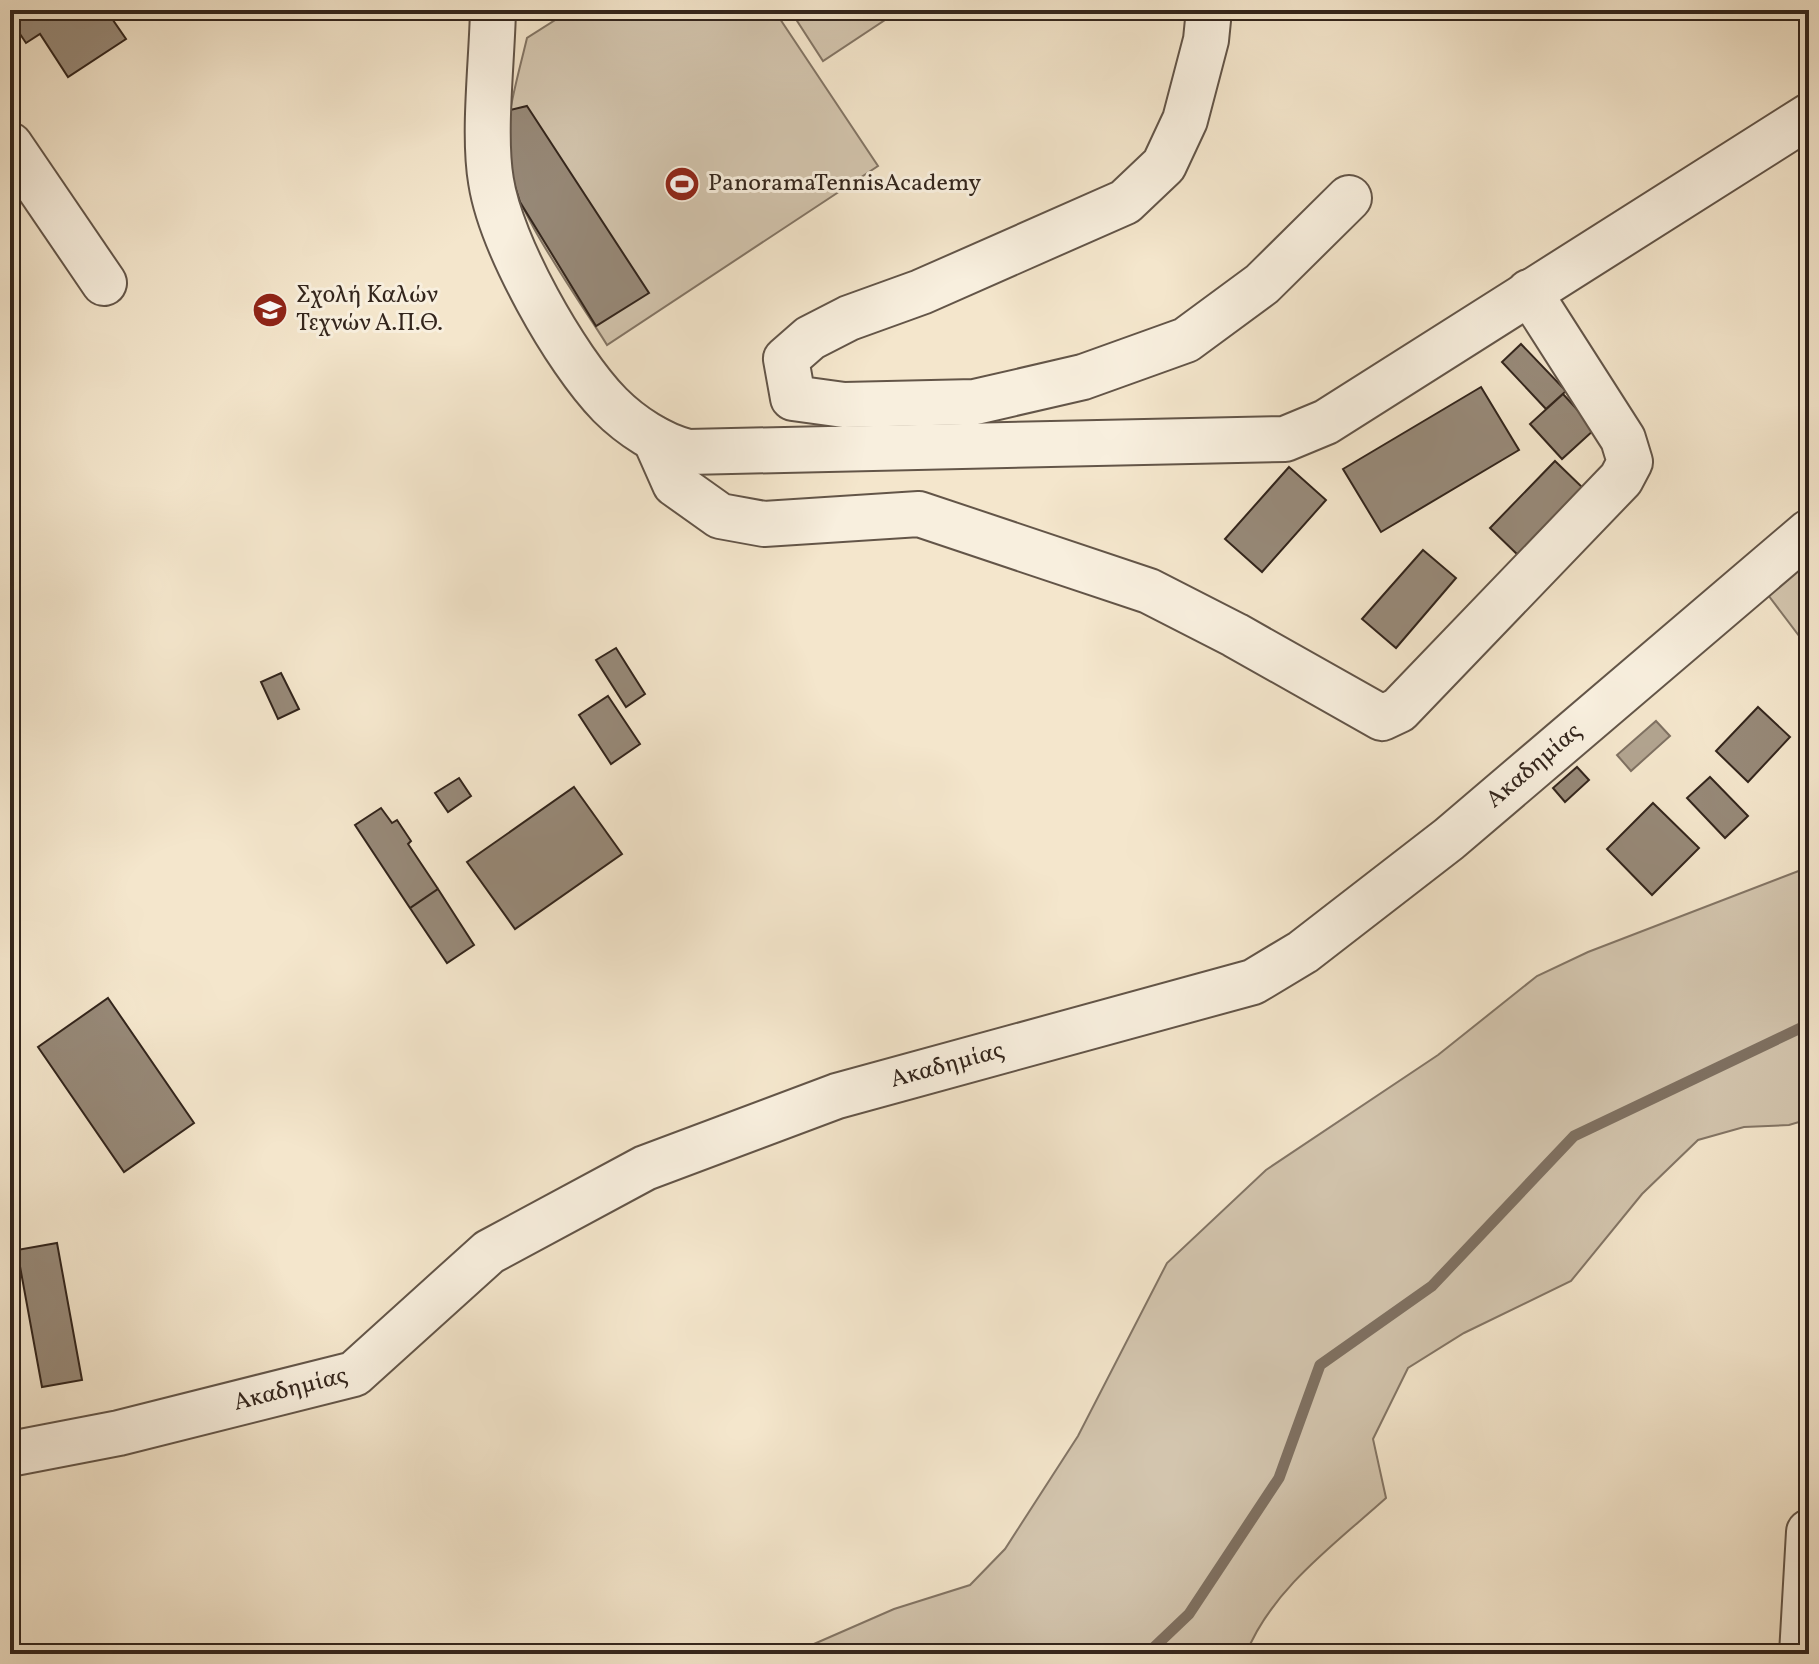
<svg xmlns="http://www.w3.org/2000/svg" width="1819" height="1664" font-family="Vollkorn,serif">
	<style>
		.green { fill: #d3c5ae; stroke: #837565; stroke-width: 2 }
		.water { fill: #b2a490; stroke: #7f7162; stroke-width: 2 }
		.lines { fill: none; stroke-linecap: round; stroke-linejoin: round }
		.stream { stroke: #7f7162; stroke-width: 11 }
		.building { fill: #978978; stroke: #33251c; stroke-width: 2 }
		.minor-casing { stroke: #635548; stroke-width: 48 }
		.minor { stroke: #f8efde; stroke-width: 44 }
		.labels { text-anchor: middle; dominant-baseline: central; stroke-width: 6; stroke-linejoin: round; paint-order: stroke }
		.poi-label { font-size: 24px; fill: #33251c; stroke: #f8efde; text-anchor: start }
		.street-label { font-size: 24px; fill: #33251c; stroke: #f8efde }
	</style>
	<rect width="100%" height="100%" fill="#f4e6cc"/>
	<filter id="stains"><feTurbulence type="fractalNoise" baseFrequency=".0025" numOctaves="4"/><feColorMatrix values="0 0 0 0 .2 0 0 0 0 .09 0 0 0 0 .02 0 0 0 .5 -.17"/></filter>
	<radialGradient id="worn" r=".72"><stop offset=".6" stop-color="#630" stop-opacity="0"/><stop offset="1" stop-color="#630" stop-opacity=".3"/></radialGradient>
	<!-- green -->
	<path class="green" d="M 571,10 L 774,10 L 878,166 L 607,345 C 582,304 506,199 506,155 C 506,115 518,76 527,38 Z
		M 790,10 L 900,10 L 823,61 Z
		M 1809,547 L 1809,649 L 1762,587 Z
		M 1809,867 L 1809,1119 L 1789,1125 L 1744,1127 L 1698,1140 L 1642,1194 L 1571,1281 L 1464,1333 L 1408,1368 L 1373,1439 L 1386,1498 C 1336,1543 1271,1590 1246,1654 L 791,1654 L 894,1609 L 970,1585 L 1005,1549 L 1078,1436 L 1167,1263 L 1266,1170 L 1438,1055 L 1537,976 L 1588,952 Z"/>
	<!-- water -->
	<path class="water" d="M 1656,721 L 1670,736 L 1631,771 L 1617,755 Z"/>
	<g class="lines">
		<!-- stream -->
		<path class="stream" d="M 1147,1654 L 1189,1614 L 1279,1478 L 1320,1365 L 1432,1286 L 1574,1136 L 1809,1024"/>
	</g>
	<!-- building -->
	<path class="building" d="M 10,10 L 106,10 L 126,39 L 68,77 L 40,34 L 26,43 L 10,19 Z
		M 527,106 L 649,293 L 596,326 L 520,202 L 506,158 L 510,110 Z
		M 1521,344 L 1566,391 L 1546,409 L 1502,362 Z
		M 1481,387 L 1519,450 L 1381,532 L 1343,469 Z
		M 1563,394 L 1595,429 L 1562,459 L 1530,424 Z
		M 1555,461 L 1585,490 L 1520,557 L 1490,528 Z
		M 1289,467 L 1326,500 L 1262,572 L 1225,539 Z
		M 1423,550 L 1456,578 L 1396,648 L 1362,619 Z
		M 616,648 L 645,694 L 626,707 L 596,660 Z
		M 281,673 L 299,709 L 278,719 L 261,682 Z
		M 608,696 L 640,744 L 611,764 L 579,715 Z
		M 1758,707 L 1790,737 L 1748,782 L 1716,751 Z
		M 1577,767 L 1589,780 L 1565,802 L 1553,788 Z
		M 1710,777 L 1748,816 L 1725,838 L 1687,798 Z
		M 459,778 L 471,796 L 448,812 L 435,793 Z
		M 574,787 L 622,854 L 515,929 L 467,862 Z
		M 1653,803 L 1699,848 L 1652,895 L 1607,849 Z
		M 381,808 L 392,823 L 397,820 L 411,841 L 408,844 L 438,889 L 410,908 L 355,825 Z
		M 438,889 L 474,945 L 447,963 L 410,908 Z
		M 108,998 L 194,1123 L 124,1172 L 38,1047 Z
		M 57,1243 L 82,1380 L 42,1387 L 17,1250 Z"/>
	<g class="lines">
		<defs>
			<g id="minor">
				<path d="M 493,10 C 492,60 483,134 491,181 C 501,245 565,359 610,405 C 631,426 660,445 688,452 L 1285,439 L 1326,422 L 1809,116"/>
				<path d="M 1209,10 L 1206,40 L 1185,120 L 1164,165 L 1125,202 L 921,292 L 849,318 L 810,338 L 786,359 L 793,398 L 844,405 L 975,402 L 1083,377 L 1186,340 L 1262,284 L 1349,198"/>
				<path d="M 10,145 L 104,283"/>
				<path d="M 655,439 L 675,484 L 720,516 L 764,524 L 919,514 L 1149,591 L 1235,635 L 1382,718 L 1399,710 L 1621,479 L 1630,462 L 1623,439 L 1529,292"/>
				<path id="s1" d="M 10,1454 L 119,1433 L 354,1374 L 489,1252 L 645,1168 L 837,1096 L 1253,982 L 1303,952 L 1449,839 L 1809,532"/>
				<path d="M 1802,1654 L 1809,1532"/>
			</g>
		</defs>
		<!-- minor casing -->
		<use href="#minor" class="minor-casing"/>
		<!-- minor -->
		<use href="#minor" class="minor"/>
	</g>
	<!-- icons -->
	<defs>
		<symbol id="stadium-disc" viewBox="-11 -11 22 22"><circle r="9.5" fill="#8f2418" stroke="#f8efde"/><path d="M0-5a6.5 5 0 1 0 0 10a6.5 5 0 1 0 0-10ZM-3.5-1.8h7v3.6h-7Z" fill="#fff"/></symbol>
		<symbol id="university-disc" viewBox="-11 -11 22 22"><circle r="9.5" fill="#8f2418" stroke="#f8efde"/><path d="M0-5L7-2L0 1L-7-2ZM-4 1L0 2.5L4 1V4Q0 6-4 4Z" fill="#fff"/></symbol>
	</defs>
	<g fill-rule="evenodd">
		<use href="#stadium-disc" x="662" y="164" width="40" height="40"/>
		<use href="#university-disc" x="250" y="290" width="40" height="40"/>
	</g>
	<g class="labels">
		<!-- poi labels -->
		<g class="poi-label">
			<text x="708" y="184">PanoramaTennisAcademy</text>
			<text x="296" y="296">Σχολή Καλών<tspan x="296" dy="28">Τεχνών Α.Π.Θ.</tspan></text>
		</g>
		<!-- street labels -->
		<g class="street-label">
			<text stroke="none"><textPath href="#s1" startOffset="1704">Ακαδημίας</textPath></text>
			<text stroke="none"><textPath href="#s1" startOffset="1032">Ακαδημίας</textPath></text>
			<text stroke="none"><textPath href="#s1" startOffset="288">Ακαδημίας</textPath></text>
		</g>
	</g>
	<!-- margin -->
	<rect width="1819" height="1664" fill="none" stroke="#f4e6cc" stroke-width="40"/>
	<rect x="12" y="12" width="1795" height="1640" fill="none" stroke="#33251c" stroke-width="4"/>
	<rect x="20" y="20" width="1779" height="1624" fill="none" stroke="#33251c" stroke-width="2"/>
	<rect width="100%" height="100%" filter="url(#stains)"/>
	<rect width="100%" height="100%" fill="url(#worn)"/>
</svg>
